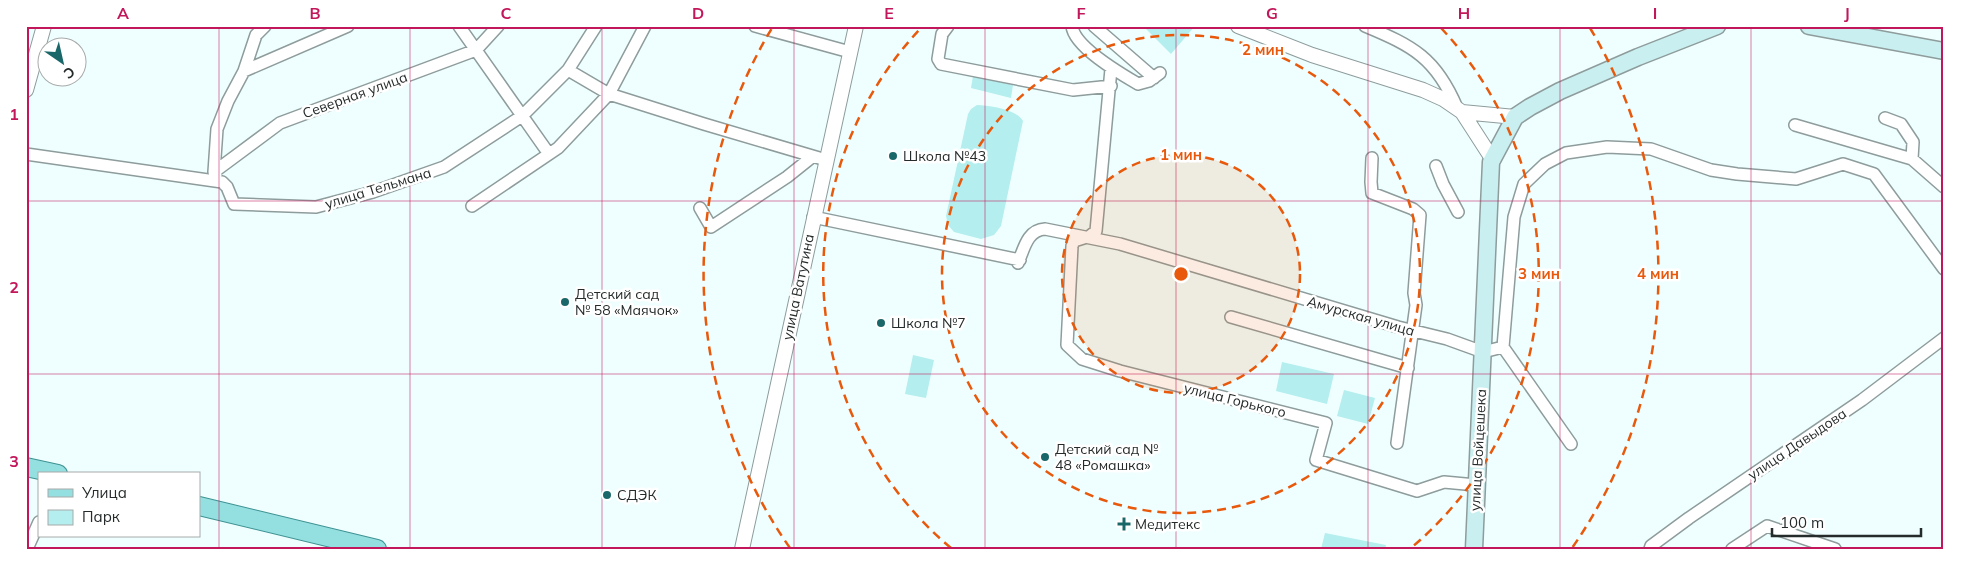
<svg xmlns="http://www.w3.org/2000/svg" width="1970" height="575" font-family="Mulish,sans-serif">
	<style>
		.green { fill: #b5eeee }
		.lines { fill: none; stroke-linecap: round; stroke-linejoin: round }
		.minor-casing { stroke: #8e9c9c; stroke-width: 14 }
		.tertiary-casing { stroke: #8e9c9c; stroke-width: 16 }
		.secondary-casing { stroke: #8e9c9c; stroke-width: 19 }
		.primary-casing { stroke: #3f9293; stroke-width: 20 }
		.minor { stroke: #fff; stroke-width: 11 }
		.tertiary { stroke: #fff; stroke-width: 14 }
		.secondary { stroke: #caeff0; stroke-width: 16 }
		.primary { stroke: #94dfe0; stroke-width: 18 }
		.grid { fill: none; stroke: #c2185b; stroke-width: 1; stroke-opacity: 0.55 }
		.ring { fill: none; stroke: #e8590c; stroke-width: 2.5; stroke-dasharray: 9 6 }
		.poi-dot { fill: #1a6769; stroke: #fff; stroke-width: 2 }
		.labels { text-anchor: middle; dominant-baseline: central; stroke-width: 5; stroke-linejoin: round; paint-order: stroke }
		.street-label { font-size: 14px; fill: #252a2a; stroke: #fff }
		.poi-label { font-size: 14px; fill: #252a2a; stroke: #fff; text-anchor: start }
		.centre { fill: #e8590c; stroke: #fff; stroke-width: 2.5 }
		.ring-label { font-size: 15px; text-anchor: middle; font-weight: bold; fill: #e8590c; stroke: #fff; stroke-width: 5; stroke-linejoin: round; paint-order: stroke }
		.neatline { fill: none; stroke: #c2185b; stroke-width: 2 }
		.grid-label { font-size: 16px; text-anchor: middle; font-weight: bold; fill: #c2185b }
	</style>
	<rect width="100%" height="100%" fill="#efffff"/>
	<!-- green -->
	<path class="green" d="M 1143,26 L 1195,26 L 1171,54 Z
		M 973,76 L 1013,85 L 1011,98 L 971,88 Z
		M 977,105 C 989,105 1018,110 1023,121 L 1001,226 L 994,235 L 981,239 L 954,232 L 948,225 L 946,216 L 968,114 L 971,109 Z
		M 913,355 L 934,360 L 926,398 L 905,394 Z
		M 1282,362 L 1334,374 L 1327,404 L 1276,391 Z
		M 1344,390 L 1375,398 L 1368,424 L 1337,416 Z
		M 1325,533 L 1386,545 L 1385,549 L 1321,549 Z"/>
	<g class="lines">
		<defs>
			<path id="minor" d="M 459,26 L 549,154
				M 755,26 L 850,52
				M 948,26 L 942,34 L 938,59 L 941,64 L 1073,90 L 1111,86
				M 1072,26 C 1074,47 1121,74 1138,84 L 1149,81 L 1160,73
				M 1094,26 L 1154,78
				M 1365,26 C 1413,46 1436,58 1457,108
				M 1111,69 L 1096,231 L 1090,236 L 1074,241 L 1072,246 L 1067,345 L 1082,359 L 1120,371 L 1326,423 L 1316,460 L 1417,491 L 1444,482 L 1476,485
				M 568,70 L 609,94 L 704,124 L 826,160
				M 244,71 L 348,26
				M 1885,118 L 1901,124 L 1913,142 L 1912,159
				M 1795,125 L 1912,159 L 1944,187
				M 26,154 L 222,182 L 227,187 L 234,204 L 316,207 L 373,192 L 444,167 L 522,116 L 568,70 L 596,26
				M 1372,158 L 1371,182 L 1372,193 L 1413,209 L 1420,215 L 1414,293 L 1416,305 L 1397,443
				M 1436,166 L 1443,184 L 1458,212
				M 214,172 L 280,123 L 476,50 L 498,26
				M 216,175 L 214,172 L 217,129 L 228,101 L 244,71 L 256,35 L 265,26
				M 472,206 L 558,148 L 609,94 L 645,26
				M 700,208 L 711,227 L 787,177 L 812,157
				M 813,217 L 1020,260
				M 1018,263 C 1024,249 1027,230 1045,229 L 1120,244 L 1398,327 L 1447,339 L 1483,352 L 1503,347 L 1514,217 L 1524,184 L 1545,164 L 1566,153 L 1607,147 L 1651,149 L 1711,170 L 1737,174 L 1796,179 L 1843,164 L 1874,174 L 1944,269
				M 1231,317 L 1408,368
				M 1503,347 L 1571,444
				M 27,549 L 39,522
				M 1650,549 L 1651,546 L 1689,518 L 1862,400 L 1944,338
				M 1732,549 L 1767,526 L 1835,549"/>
			<path id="tertiary" d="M 1238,26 L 1312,55 L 1423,90 L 1443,99 L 1462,112 L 1493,160
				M 26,90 L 44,26
				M 1462,112 L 1515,117
				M 742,549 L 856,26"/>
			<path id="secondary" d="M 1809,26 L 1944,51
				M 1474,549 L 1491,162 L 1515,117 L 1530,107 L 1560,91 L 1638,57 L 1717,26"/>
			<path id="primary" d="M 26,467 L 58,474
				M 199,506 L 377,549"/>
		</defs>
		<!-- minor casing -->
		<use href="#minor" class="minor-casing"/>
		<!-- tertiary casing -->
		<use href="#tertiary" class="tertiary-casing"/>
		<!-- secondary casing -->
		<use href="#secondary" class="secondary-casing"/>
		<!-- primary casing -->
		<use href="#primary" class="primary-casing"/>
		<!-- minor -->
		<use href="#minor" class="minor"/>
		<!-- tertiary -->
		<use href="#tertiary" class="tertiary"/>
		<!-- secondary -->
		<use href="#secondary" class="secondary"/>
		<!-- primary -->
		<use href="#primary" class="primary"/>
	</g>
	<!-- grid -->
	<path class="grid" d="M 219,26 L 219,549M 410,26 L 410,549M 602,26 L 602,549M 794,26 L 794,549M 985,26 L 985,549M 1176,26 L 1176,549M 1368,26 L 1368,549M 1560,26 L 1560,549M 1751,26 L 1751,549M 26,201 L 1944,201M 26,374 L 1944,374"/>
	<!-- distance rings -->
	<circle cx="1181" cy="274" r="119" fill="#e8590c" fill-opacity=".12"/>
	<g class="ring">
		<circle cx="1181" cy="274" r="119"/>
		<circle cx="1181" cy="274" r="239"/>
		<path d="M951 548A358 358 0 0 1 921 28M1441 28A358 358 0 0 1 1411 548"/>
		<path d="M790 548A477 477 0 0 1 772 28M1590 28A477 477 0 0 1 1572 548"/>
	</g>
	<!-- markers -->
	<g class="poi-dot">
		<circle cx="893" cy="156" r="5"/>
		<circle cx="565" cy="302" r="5"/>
		<circle cx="881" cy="323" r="5"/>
		<circle cx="1045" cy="457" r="5"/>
		<circle cx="607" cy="495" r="5"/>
		<path d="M1121.5 516.5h5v5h5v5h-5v5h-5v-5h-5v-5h5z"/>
	</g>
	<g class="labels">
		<!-- street labels -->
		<g class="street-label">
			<text transform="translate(355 95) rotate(-20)">Северная улица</text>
			<text transform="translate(378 188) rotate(-17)">улица Тельмана</text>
			<text transform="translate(798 287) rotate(-78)">улица Ватутина</text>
			<text transform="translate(1361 316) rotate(16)">Амурская улица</text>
			<text transform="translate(1235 400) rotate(14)">улица Горького</text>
			<text transform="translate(1797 444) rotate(-34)">улица Давыдова</text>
			<text transform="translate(1478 450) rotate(-87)">улица Войцешека</text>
		</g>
		<!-- poi labels -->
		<g class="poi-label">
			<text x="903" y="156">Школа №43</text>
			<text x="575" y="294">Детский сад<tspan x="575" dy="16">№ 58 «Маячок»</tspan></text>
			<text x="891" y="323">Школа №7</text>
			<text x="1055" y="449">Детский сад №<tspan x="1055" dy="16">48 «Ромашка»</tspan></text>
			<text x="617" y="495">СДЭК</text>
			<text x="1135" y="524">Медитекс</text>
		</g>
	</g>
	<circle cx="1181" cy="274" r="8" class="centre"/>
	<g class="ring-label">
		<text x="1263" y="55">2 мин</text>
		<text x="1181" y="160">1 мин</text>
		<text x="1539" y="279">3 мин</text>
		<text x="1658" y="279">4 мин</text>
	</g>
	<!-- border -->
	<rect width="1970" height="575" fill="none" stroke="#ffffff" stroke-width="55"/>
	<!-- legend -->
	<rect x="38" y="472" width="162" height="65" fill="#ffffff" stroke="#a8aaaa"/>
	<rect x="48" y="489" width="25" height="8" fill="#94dfe0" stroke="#a8aaaa"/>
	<text x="82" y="498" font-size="15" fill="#252a2a">Улица</text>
	<rect x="48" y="510" width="25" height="15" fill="#b5eeee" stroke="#a8aaaa"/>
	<text x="82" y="522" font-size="15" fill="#252a2a">Парк</text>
	<!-- north arrow -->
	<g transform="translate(62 62) rotate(146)"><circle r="24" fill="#ffffff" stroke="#a8aaaa"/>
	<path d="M0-4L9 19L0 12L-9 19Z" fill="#1a6769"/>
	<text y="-8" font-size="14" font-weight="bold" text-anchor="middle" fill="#252a2a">С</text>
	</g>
	<!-- scale -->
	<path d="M1772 528v8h149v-8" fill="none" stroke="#252a2a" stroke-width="2.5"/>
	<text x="1780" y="528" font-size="15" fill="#252a2a" stroke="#ffffff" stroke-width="4" paint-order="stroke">100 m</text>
	<rect x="28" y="28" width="1914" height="520" class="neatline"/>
	<g class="grid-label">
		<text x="123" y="19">A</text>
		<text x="315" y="19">B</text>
		<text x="506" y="19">C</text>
		<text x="698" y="19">D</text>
		<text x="889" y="19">E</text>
		<text x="1081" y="19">F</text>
		<text x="1272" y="19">G</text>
		<text x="1464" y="19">H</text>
		<text x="1655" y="19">I</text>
		<text x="1847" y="19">J</text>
		<text x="14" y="120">1</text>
		<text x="14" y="293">2</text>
		<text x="14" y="467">3</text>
	</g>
</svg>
